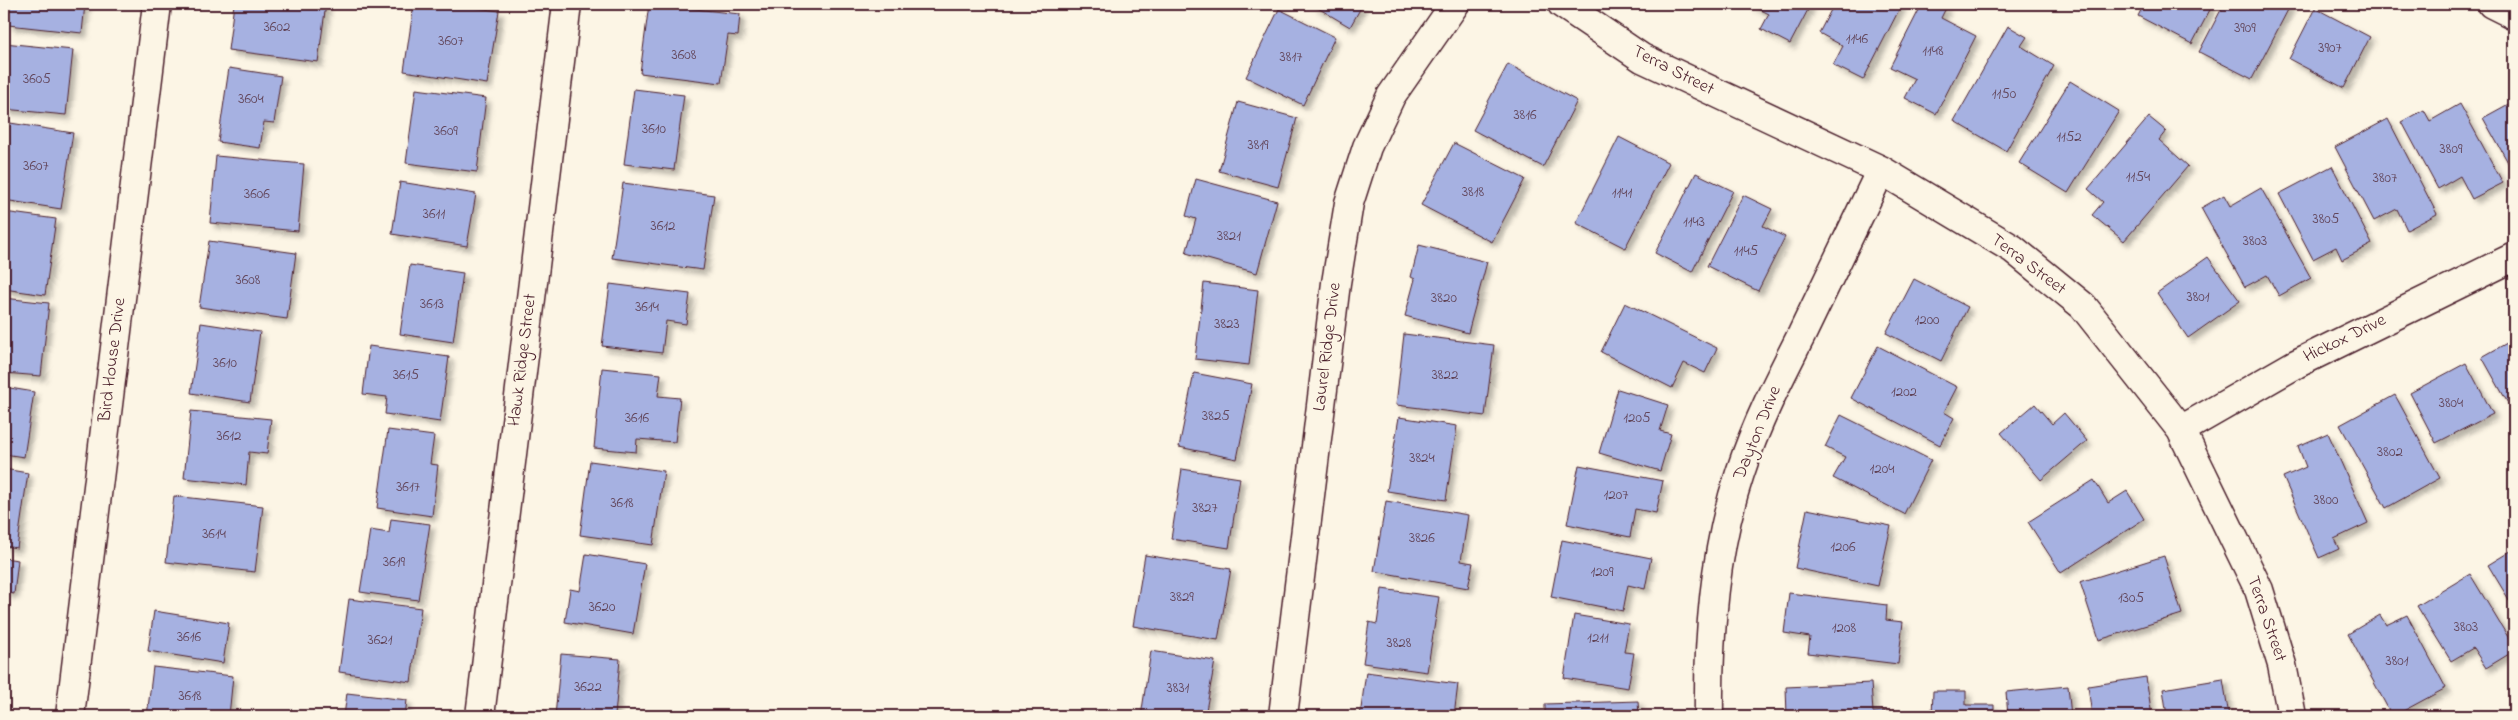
<svg xmlns="http://www.w3.org/2000/svg" width="2518" height="720" font-family="'Indie Flower',sans-serif">
	<style>
		.building { fill: #a6b1e1; stroke: #4a1f2b; filter: url(#shadow) }
		.lines { fill: none; stroke-linecap: round; stroke-linejoin: round }
		.street-casing { stroke: #4a1f2b; stroke-width: 31 }
		.street { stroke: #fcf5e5; stroke-width: 28 }
		.labels { text-anchor: middle; dominant-baseline: central; stroke-width: 4.5; stroke-linejoin: round; paint-order: stroke }
		.number-label { font-size: 15px; fill: #614458 }
		.street-label { font-size: 18px; fill: #4a1f2b; stroke: #fcf5e5 }
	</style>
	<defs>
		<filter id="shadow"><feDropShadow dx="4.5" dy="4.5" stdDeviation="2.5" flood-color="#0004"/></filter>
	</defs>
	<rect width="100%" height="100%" fill="#fcf5e5"/>
	<filter id="ink" filterUnits="userSpaceOnUse"><feTurbulence type="fractalNoise" baseFrequency=".02" numOctaves="2"/><feDisplacementMap in="SourceGraphic" scale="10" xChannelSelector="R" yChannelSelector="G"/><feConvolveMatrix kernelMatrix="1 2 1 2 8 2 1 2 1" color-interpolation-filters="sRGB"/></filter>
	<g filter="url(#ink)">
		<!-- building -->
		<path class="building" d="M 10,4 L 85,4 L 82,33 L 8,25 Z
			M 234,4 L 326,4 L 318,62 L 228,50 Z
			M 414,4 L 448,4 L 499,11 L 487,84 L 404,71 Z
			M 649,4 L 740,14 L 738,36 L 728,35 L 721,83 L 640,73 Z
			M 1311,4 L 1363,4 L 1350,27 Z
			M 1749,4 L 1811,4 L 1790,44 L 1761,29 L 1769,14 Z
			M 1834,4 L 1902,4 L 1863,80 L 1833,65 L 1843,46 L 1819,33 Z
			M 1922,4 L 1937,4 L 1946,8 L 1941,18 L 1976,36 L 1936,114 L 1905,98 L 1915,79 L 1890,67 Z
			M 2144,4 L 2213,4 L 2192,44 L 2138,16 Z
			M 2224,4 L 2291,4 L 2252,79 L 2199,52 Z
			M 2315,8 L 2370,37 L 2344,88 L 2289,59 Z
			M 1279,9 L 1335,37 L 1303,105 L 1246,77 Z
			M 2008,26 L 2027,37 L 2021,46 L 2054,66 L 2006,151 L 1954,121 Z
			M 4,43 L 73,50 L 66,115 L 4,109 Z
			M 1508,64 L 1577,101 L 1543,167 L 1473,130 Z
			M 229,68 L 281,76 L 274,123 L 264,122 L 260,148 L 218,142 Z
			M 2070,81 L 2119,111 L 2068,193 L 2019,163 Z
			M 416,89 L 486,98 L 477,172 L 406,163 Z
			M 634,89 L 684,95 L 674,170 L 624,164 Z
			M 2514,101 L 2514,173 L 2483,118 Z
			M 1238,102 L 1297,118 L 1278,187 L 1219,171 Z
			M 2460,104 L 2503,183 L 2472,199 L 2460,176 L 2438,189 L 2402,122 L 2424,110 L 2430,121 Z
			M 2149,117 L 2166,131 L 2159,140 L 2188,166 L 2124,241 L 2092,215 L 2103,202 L 2088,189 Z
			M 2388,119 L 2437,214 L 2407,230 L 2397,209 L 2374,221 L 2335,147 Z
			M 4,122 L 73,133 L 61,209 L 4,200 Z
			M 1619,137 L 1669,163 L 1625,248 L 1576,223 Z
			M 1454,143 L 1525,179 L 1492,242 L 1421,205 Z
			M 216,156 L 304,164 L 298,231 L 210,223 Z
			M 2332,166 L 2372,244 L 2342,260 L 2336,247 L 2313,259 L 2279,194 Z
			M 1696,173 L 1733,191 L 1692,272 L 1655,253 Z
			M 1196,179 L 1277,201 L 1257,273 L 1186,253 L 1196,219 L 1186,216 Z
			M 400,182 L 476,194 L 467,246 L 392,234 Z
			M 623,183 L 714,195 L 703,270 L 612,258 Z
			M 2261,188 L 2311,278 L 2279,296 L 2267,275 L 2245,287 L 2201,208 L 2224,195 L 2230,206 Z
			M 1743,195 L 1772,209 L 1763,226 L 1785,237 L 1758,291 L 1707,266 Z
			M 4,212 L 56,219 L 45,295 L 4,289 Z
			M 209,241 L 296,253 L 287,319 L 199,307 Z
			M 1419,245 L 1487,262 L 1468,333 L 1405,316 L 1415,279 L 1411,277 Z
			M 2208,257 L 2240,301 L 2188,338 L 2157,293 Z
			M 410,265 L 463,273 L 453,342 L 400,334 Z
			M 1914,279 L 1968,307 L 1941,361 L 1886,333 Z
			M 1204,283 L 1258,290 L 1249,365 L 1195,359 Z
			M 610,284 L 690,294 L 686,324 L 666,321 L 662,353 L 602,346 Z
			M 4,298 L 49,303 L 41,376 L 4,373 Z
			M 1625,303 L 1717,348 L 1705,373 L 1684,363 L 1672,388 L 1601,352 Z
			M 201,323 L 260,332 L 250,402 L 191,393 Z
			M 1404,334 L 1494,345 L 1485,416 L 1396,405 Z
			M 2514,339 L 2514,414 L 2482,357 Z
			M 369,346 L 449,357 L 440,422 L 385,414 L 387,397 L 363,394 Z
			M 1878,346 L 1957,387 L 1944,412 L 1954,418 L 1940,445 L 1851,398 Z
			M 2466,363 L 2493,414 L 2436,443 L 2410,393 Z
			M 602,368 L 661,374 L 658,396 L 680,398 L 675,442 L 637,439 L 636,452 L 594,448 Z
			M 1194,373 L 1252,384 L 1237,459 L 1179,447 Z
			M 4,387 L 34,392 L 24,457 L 4,454 Z
			M 1618,389 L 1668,405 L 1660,431 L 1671,434 L 1660,471 L 1599,453 Z
			M 2395,395 L 2440,478 L 2386,508 L 2340,425 Z
			M 2035,404 L 2052,424 L 2064,413 L 2087,441 L 2041,480 L 2001,433 Z
			M 191,411 L 271,419 L 267,454 L 249,452 L 246,485 L 184,478 Z
			M 1841,415 L 1931,460 L 1904,514 L 1833,478 L 1845,457 L 1825,447 Z
			M 1399,417 L 1457,426 L 1446,500 L 1387,491 Z
			M 388,430 L 434,436 L 430,464 L 438,465 L 432,516 L 377,508 Z
			M 2328,433 L 2368,523 L 2334,539 L 2339,549 L 2319,558 L 2283,477 L 2306,467 L 2298,446 Z
			M 590,461 L 664,471 L 653,545 L 580,535 Z
			M 1579,465 L 1663,481 L 1656,513 L 1635,509 L 1630,537 L 1567,524 Z
			M 4,469 L 28,473 L 17,548 L 4,546 Z
			M 1182,469 L 1240,478 L 1229,548 L 1171,539 Z
			M 2094,480 L 2108,503 L 2127,491 L 2144,519 L 2061,573 L 2028,522 Z
			M 174,496 L 263,506 L 255,572 L 166,562 Z
			M 1386,501 L 1468,515 L 1461,561 L 1473,563 L 1468,588 L 1374,571 Z
			M 1807,509 L 1891,526 L 1878,586 L 1795,568 Z
			M 391,519 L 430,524 L 418,600 L 360,592 L 370,530 L 389,533 Z
			M 1562,540 L 1651,558 L 1645,589 L 1628,585 L 1623,611 L 1551,597 Z
			M 2514,549 L 2514,608 L 2488,565 Z
			M 586,554 L 645,564 L 633,634 L 565,622 L 570,589 L 580,591 Z
			M 1145,555 L 1231,569 L 1218,640 L 1133,626 Z
			M 2164,556 L 2182,614 L 2099,640 L 2080,582 Z
			M 4,558 L 18,560 L 14,594 L 4,592 Z
			M 2470,574 L 2514,647 L 2514,651 L 2486,668 L 2473,648 L 2451,661 L 2417,606 Z
			M 1382,589 L 1439,597 L 1427,672 L 1363,663 L 1369,622 L 1377,624 Z
			M 1789,593 L 1887,605 L 1886,620 L 1903,622 L 1898,664 L 1808,653 L 1810,637 L 1784,633 Z
			M 349,599 L 421,608 L 411,682 L 339,672 Z
			M 154,611 L 229,623 L 223,663 L 148,651 Z
			M 1574,615 L 1629,624 L 1624,652 L 1634,653 L 1628,688 L 1564,678 Z
			M 2380,615 L 2386,625 L 2407,615 L 2446,688 L 2394,716 L 2392,716 L 2348,634 Z
			M 1151,651 L 1215,661 L 1205,716 L 1141,716 Z
			M 561,654 L 620,659 L 615,716 L 555,716 Z
			M 153,667 L 233,676 L 229,716 L 147,716 Z
			M 1366,672 L 1458,684 L 1454,716 L 1360,716 Z
			M 2146,677 L 2152,716 L 2092,716 L 2088,686 Z
			M 2223,679 L 2229,716 L 2167,716 L 2163,689 Z
			M 1871,683 L 1873,712 L 1885,711 L 1886,716 L 1787,716 L 1786,687 Z
			M 2068,686 L 2071,716 L 2008,716 L 2006,692 Z
			M 1933,691 L 1966,691 L 1966,705 L 1994,705 L 1994,716 L 1932,716 Z
			M 347,693 L 407,700 L 405,716 L 344,716 Z
			M 1638,701 L 1639,716 L 1545,716 L 1545,704 Z"/>
		<g class="lines">
			<defs>
				<path id="street" d="M 1562,4 L 1642,58 L 1881,170 L 2013,249 L 2083,306 L 2181,430 L 2259,590 L 2282,665 L 2292,716
					M 2492,4 L 2514,15
					M 2181,430 L 2296,364 L 2514,257
					M 70,716 L 157,4
					M 480,716 L 567,4
					M 1283,716 L 1336,283 L 1349,203 L 1367,147 L 1391,96 L 1455,4
					M 1709,716 C 1708,635 1714,550 1740,473 C 1756,424 1779,379 1802,334 C 1828,279 1855,225 1881,170"/>
			</defs>
			<!-- street casing -->
			<use href="#street" class="street-casing"/>
			<!-- street -->
			<use href="#street" class="street"/>
		</g>
	</g>
	<g class="labels">
		<!-- number labels -->
		<g class="number-label">
			<text x="277" y="27">3602</text>
			<text x="2245" y="28">3909</text>
			<text x="1857" y="39">1146</text>
			<text x="451" y="41">3607</text>
			<text x="2330" y="48">3907</text>
			<text x="1933" y="51">1148</text>
			<text x="684" y="55">3608</text>
			<text x="1291" y="57">3817</text>
			<text x="37" y="79">3605</text>
			<text x="2004" y="94">1150</text>
			<text x="251" y="99">3604</text>
			<text x="1525" y="115">3816</text>
			<text x="654" y="129">3610</text>
			<text x="446" y="131">3609</text>
			<text x="2069" y="137">1152</text>
			<text x="1258" y="145">3819</text>
			<text x="2451" y="149">3809</text>
			<text x="36" y="166">3607</text>
			<text x="2138" y="177">1154</text>
			<text x="2385" y="178">3807</text>
			<text x="1473" y="192">3818</text>
			<text x="1622" y="193">1141</text>
			<text x="257" y="194">3606</text>
			<text x="434" y="214">3611</text>
			<text x="2326" y="219">3805</text>
			<text x="1694" y="222">1143</text>
			<text x="663" y="226">3612</text>
			<text x="1229" y="236">3821</text>
			<text x="2255" y="241">3803</text>
			<text x="1746" y="251">1145</text>
			<text x="248" y="280">3608</text>
			<text x="2198" y="297">3801</text>
			<text x="1444" y="298">3820</text>
			<text x="432" y="304">3613</text>
			<text x="647" y="307">3614</text>
			<text x="1927" y="320">1200</text>
			<text x="1227" y="324">3823</text>
			<text x="225" y="363">3610</text>
			<text x="406" y="375">3615</text>
			<text x="1445" y="375">3822</text>
			<text x="1904" y="392">1202</text>
			<text x="2451" y="403">3804</text>
			<text x="1216" y="416">3825</text>
			<text x="637" y="418">3616</text>
			<text x="1637" y="418">1205</text>
			<text x="229" y="436">3612</text>
			<text x="2390" y="452">3802</text>
			<text x="1422" y="458">3824</text>
			<text x="1882" y="469">1204</text>
			<text x="408" y="487">3617</text>
			<text x="1616" y="495">1207</text>
			<text x="2326" y="500">3800</text>
			<text x="622" y="503">3618</text>
			<text x="1205" y="508">3827</text>
			<text x="214" y="534">3614</text>
			<text x="1422" y="538">3826</text>
			<text x="1843" y="547">1206</text>
			<text x="394" y="562">3619</text>
			<text x="1602" y="572">1209</text>
			<text x="1182" y="597">3829</text>
			<text x="2131" y="598">1305</text>
			<text x="602" y="607">3620</text>
			<text x="2466" y="627">3803</text>
			<text x="1844" y="628">1208</text>
			<text x="189" y="637">3616</text>
			<text x="1598" y="638">1211</text>
			<text x="380" y="640">3621</text>
			<text x="1399" y="643">3828</text>
			<text x="2397" y="661">3801</text>
			<text x="588" y="687">3622</text>
			<text x="1178" y="688">3831</text>
			<text x="190" y="696">3618</text>
		</g>
		<!-- street labels -->
		<g class="street-label">
			<text transform="translate(1673 71) rotate(27)">Terra Street</text>
			<text transform="translate(2028 265) rotate(37)">Terra Street</text>
			<text transform="translate(2345 339) rotate(-26)">Hickox Drive</text>
			<text transform="translate(1328 347) rotate(-83)">Laurel Ridge Drive</text>
			<text transform="translate(113 360) rotate(-83)">Bird House Drive</text>
			<text transform="translate(523 360) rotate(-83)">Hawk Ridge Street</text>
			<text transform="translate(1758 433) rotate(-68)">Dayton Drive</text>
			<text transform="translate(2266 619) rotate(71)">Terra Street</text>
		</g>
	</g>
	<!-- margin -->
	<rect width="2518" height="720" fill="none" stroke="#fcf5e5" stroke-width="20"/>
	<rect x="10" y="10" width="2498" height="700" fill="none" stroke="#4a1f2b" stroke-width="2" filter="url(#ink)"/>
</svg>
